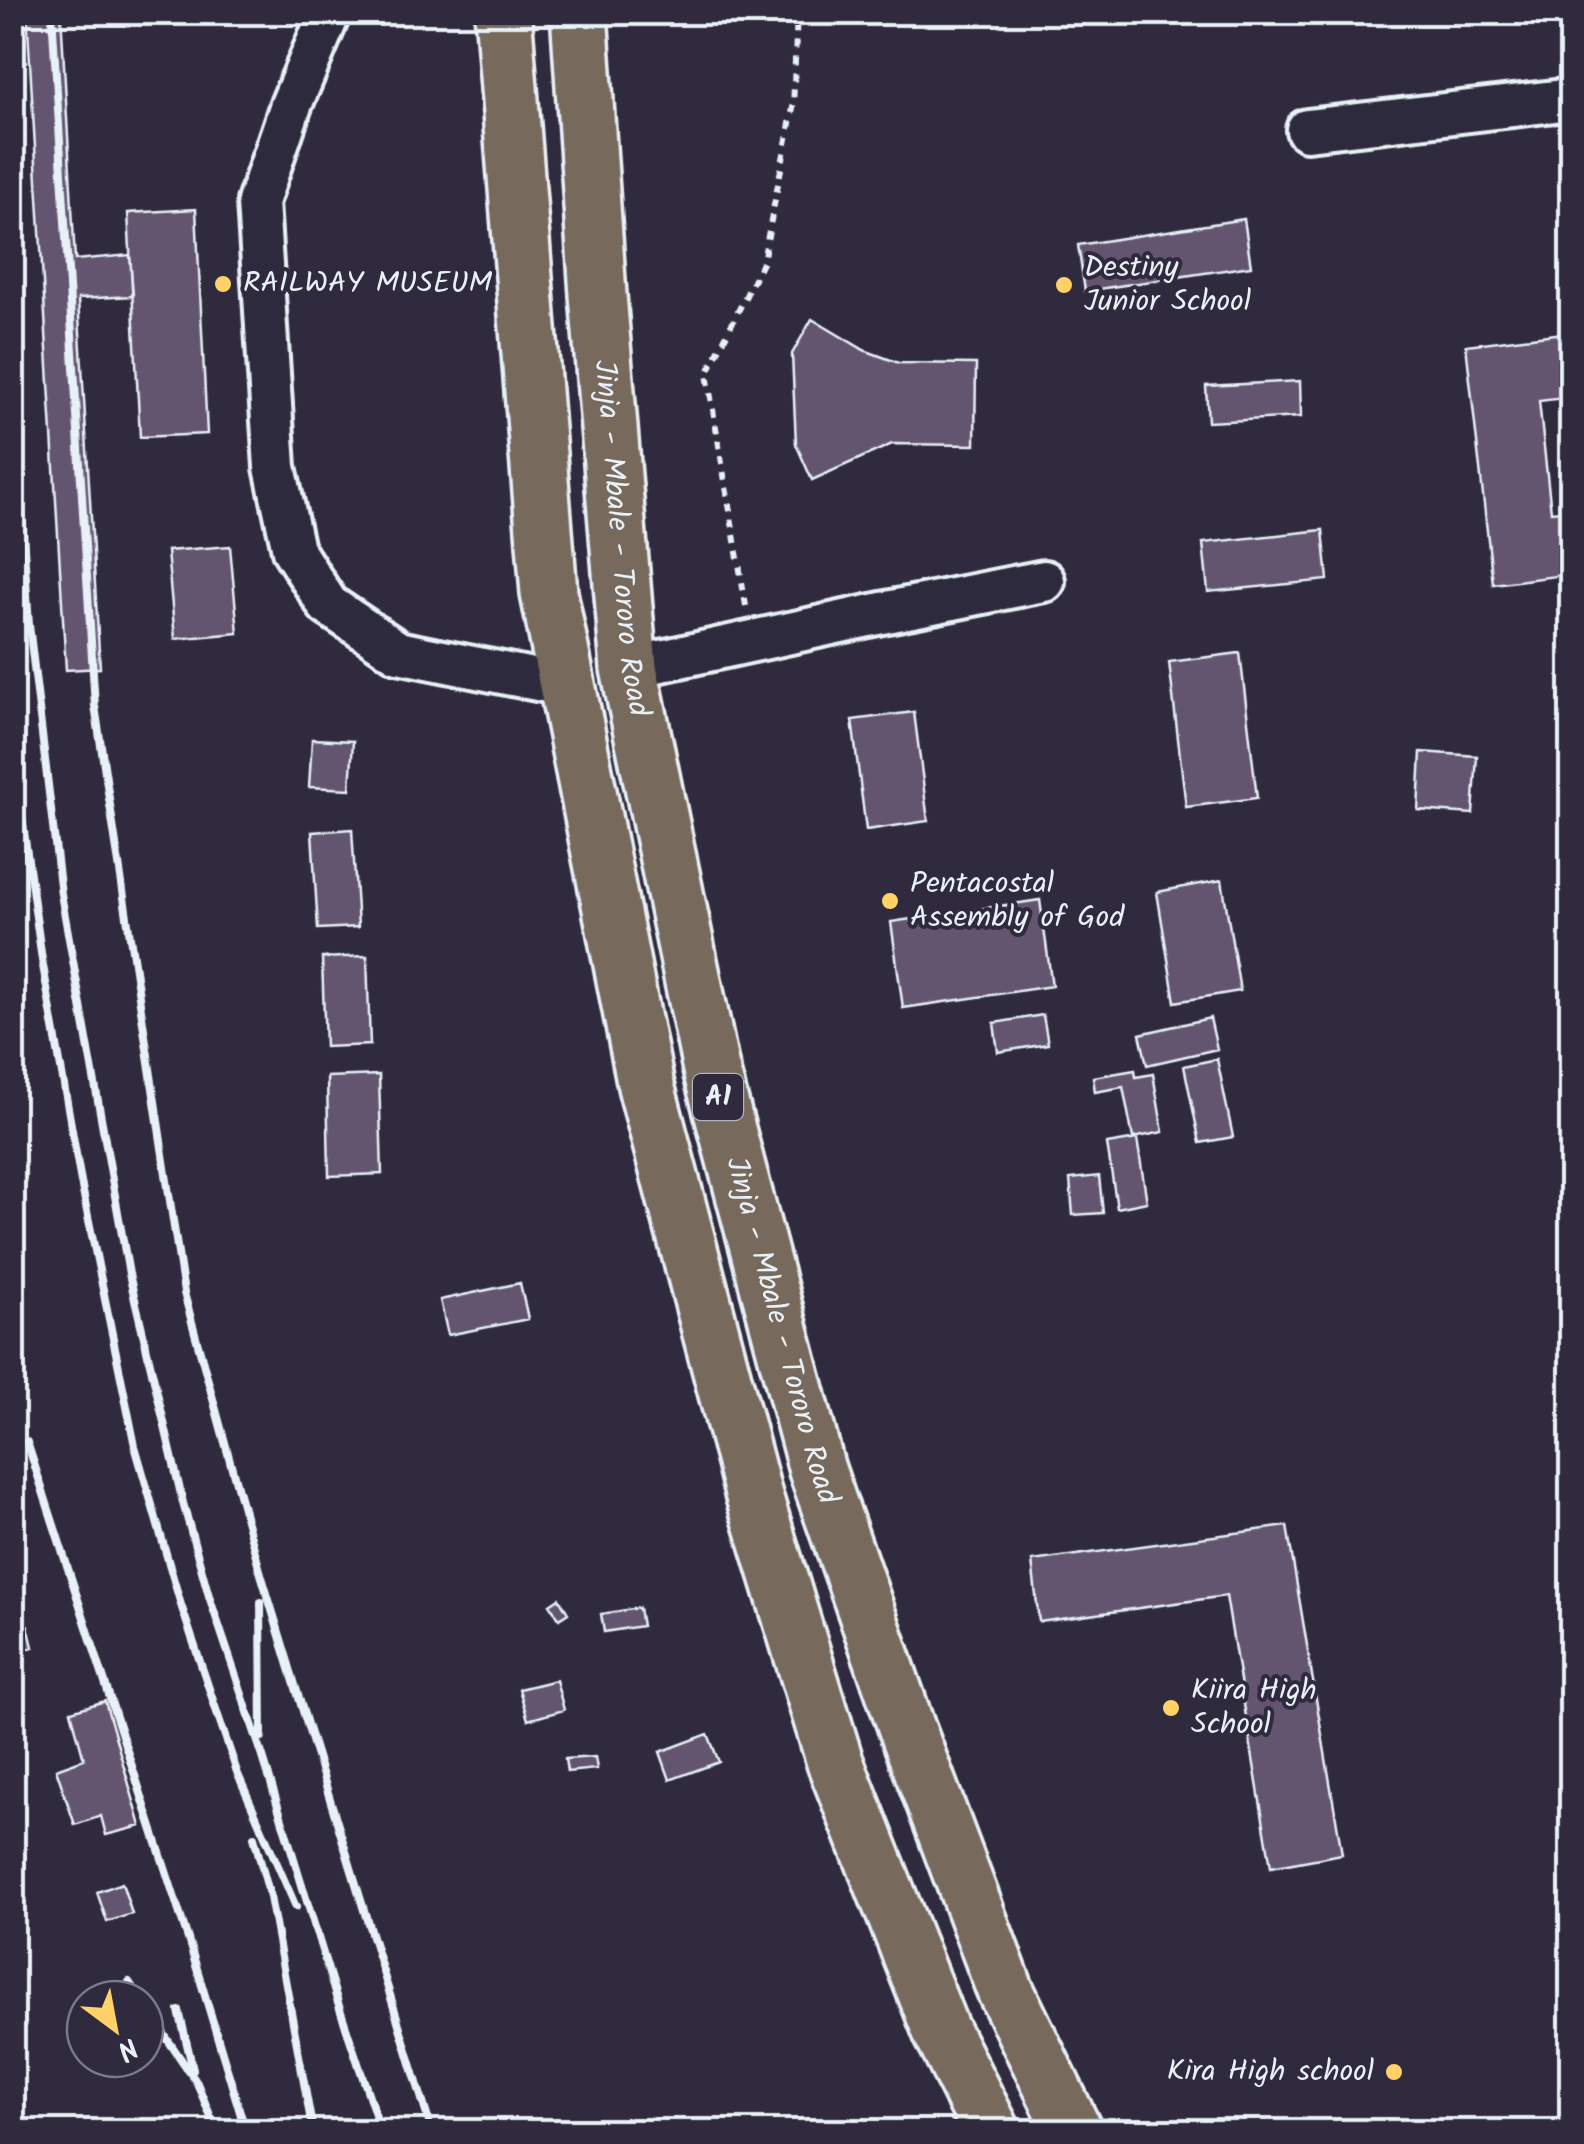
<svg xmlns="http://www.w3.org/2000/svg" width="1584" height="2144" font-family="Kalam,sans-serif">
	<style>
		.building { fill: #645570; stroke: #e8f1f8; stroke-width: 2.5 }
		.lines { fill: none; stroke-linecap: round; stroke-linejoin: round }
		.street-casing { stroke: #e8f1f8; stroke-width: 48 }
		.highway-casing { stroke: #e8f1f8; stroke-width: 62 }
		.path { stroke: #e8f1f8; stroke-width: 6; stroke-dasharray: 8 8; stroke-linecap: butt }
		.street { stroke: #2f2a3d; stroke-width: 40 }
		.highway { stroke: #77695c; stroke-width: 55 }
		.rail { stroke: #e8f1f8; stroke-width: 8 }
		.poi-dot { fill: #ffd166; stroke: #2f2a3d; stroke-width: 4 }
		.labels { text-anchor: middle; dominant-baseline: central; stroke-width: 8; stroke-linejoin: round; paint-order: stroke }
		.shield { fill: #2f2a3d; stroke: #b0b5c0; stroke-width: 2.5 }
		.shield-label { font-size: 28px; font-weight: bold; fill: #e8f1f8 }
		.poi-label { font-size: 30px; fill: #e8f1f8; stroke: #2f2a3d; text-anchor: start }
		.street-label { font-size: 30px; fill: #e8f1f8; stroke: #2f2a3d }
	</style>
	<rect width="100%" height="100%" fill="#2f2a3d"/>
	<filter id="ink" filterUnits="userSpaceOnUse"><feTurbulence type="fractalNoise" baseFrequency=".01" numOctaves="2"/><feDisplacementMap in="SourceGraphic" scale="20" xChannelSelector="R" yChannelSelector="G"/><feConvolveMatrix kernelMatrix="1 2 1 2 8 2 1 2 1" color-interpolation-filters="sRGB"/></filter>
	<g filter="url(#ink)">
		<!-- building -->
		<path class="building" d="M 27,12 L 61,12 L 75,260 L 130,255 L 133,296 L 78,299 L 100,668 L 66,670 Z
			M 196,209 L 207,434 L 140,437 L 128,213 Z
			M 1244,219 L 1251,266 L 1085,291 L 1078,245 Z
			M 812,319 L 864,350 L 899,363 L 976,364 L 975,445 L 892,444 L 812,480 L 796,444 L 792,354 Z
			M 1572,332 L 1572,397 L 1539,401 L 1551,512 L 1572,510 L 1572,574 L 1493,584 L 1466,345 Z
			M 1300,381 L 1301,417 L 1208,422 L 1206,386 Z
			M 1323,530 L 1328,580 L 1208,592 L 1203,543 Z
			M 230,546 L 238,633 L 175,639 L 167,551 Z
			M 1240,653 L 1257,798 L 1186,807 L 1169,662 Z
			M 914,712 L 928,821 L 866,830 L 852,720 Z
			M 312,739 L 353,741 L 350,789 L 309,787 Z
			M 1421,752 L 1477,756 L 1473,814 L 1418,810 Z
			M 352,829 L 358,927 L 318,929 L 312,832 Z
			M 1222,880 L 1240,991 L 1175,1002 L 1157,892 Z
			M 1040,900 L 1052,986 L 903,1008 L 891,922 Z
			M 367,956 L 370,1045 L 325,1047 L 322,958 Z
			M 1043,1015 L 1048,1044 L 998,1052 L 994,1023 Z
			M 1210,1018 L 1217,1049 L 1147,1065 L 1140,1034 Z
			M 1217,1059 L 1233,1137 L 1200,1143 L 1184,1066 Z
			M 1135,1070 L 1136,1077 L 1153,1074 L 1163,1132 L 1133,1138 L 1123,1087 L 1095,1092 L 1093,1077 Z
			M 379,1075 L 382,1174 L 329,1176 L 327,1077 Z
			M 1137,1139 L 1147,1202 L 1117,1208 L 1107,1144 Z
			M 1099,1176 L 1103,1213 L 1073,1215 L 1070,1179 Z
			M 520,1283 L 528,1319 L 448,1335 L 440,1300 Z
			M 1287,1526 L 1342,1854 L 1271,1867 L 1226,1596 L 1039,1622 L 1032,1561 Z
			M 559,1598 L 568,1613 L 559,1619 L 550,1604 Z
			M 639,1608 L 642,1626 L 604,1632 L 601,1614 Z
			M 28,1626 L 33,1647 L 16,1651 L 12,1629 Z
			M 556,1680 L 564,1710 L 528,1720 L 519,1689 Z
			M 105,1701 L 141,1826 L 106,1835 L 101,1816 L 75,1825 L 56,1769 L 84,1759 L 71,1711 Z
			M 708,1734 L 719,1762 L 670,1780 L 660,1752 Z
			M 595,1757 L 597,1769 L 567,1772 L 565,1759 Z
			M 122,1883 L 132,1914 L 107,1922 L 97,1892 Z"/>
		<g class="lines">
			<defs>
				<path id="street" d="M 330,12 L 291,105 L 258,202 L 275,467 L 293,550 L 328,605 L 398,652 L 567,686
					M 1307,130 L 1572,99
					M 629,668 L 882,613 L 1044,581"/>
				<g id="highway">
					<path d="M 503,12 L 549,593 L 646,1086 L 754,1496 L 835,1762 L 941,2031 L 992,2132"/>
					<path id="s1" d="M 579,12 L 598,295 L 629,668 L 711,1069 L 817,1470 L 907,1729 L 1005,1990 L 1074,2132"/>
				</g>
			</defs>
			<!-- street casing -->
			<use href="#street" class="street-casing"/>
			<!-- highway casing -->
			<use href="#highway" class="highway-casing"/>
			<!-- path -->
			<path class="path" d="M 746,606 L 707,374 L 763,261 L 793,108 L 797,12"/>
			<!-- street -->
			<use href="#street" class="street"/>
			<!-- highway -->
			<use href="#highway" class="highway"/>
			<!-- rail -->
			<path class="rail" d="M 52,12 L 95,706 L 184,1293 L 261,1574 L 432,2132
				M 12,362 L 29,625 L 61,894 L 129,1274 L 183,1503 L 209,1596 L 263,1757 L 338,2003 L 381,2132
				M 12,746 L 42,960 L 81,1182 L 135,1446 L 181,1605 L 237,1772 L 296,1907
				M 27,1442 L 188,1939 L 246,2132
				M 261,1602 L 262,1737
				M 254,1837 L 270,1897 L 313,2132
				M 129,1982 L 140,1999
				M 145,2006 L 197,2083 L 217,2132
				M 179,2011 L 193,2069"/>
		</g>
	</g>
	<!-- markers -->
	<g class="poi-dot">
		<circle cx="223" cy="284" r="10"/>
		<circle cx="1064" cy="285" r="10"/>
		<circle cx="890" cy="901" r="10"/>
		<circle cx="1171" cy="1708" r="10"/>
		<circle cx="1394" cy="2072" r="10"/>
	</g>
	<g class="labels">
		<!-- shield labels -->
		<rect class="shield" x="693" y="1074" width="50" height="46" rx="8"/>
		<g class="shield-label">
			<text x="718" y="1097">A1</text>
		</g>
		<!-- poi labels -->
		<g class="poi-label">
			<text x="1084" y="268">Destiny<tspan x="1084" dy="34">Junior School</tspan></text>
			<text x="243" y="284">RAILWAY MUSEUM</text>
			<text x="910" y="884">Pentacostal<tspan x="910" dy="34">Assembly of God</tspan></text>
			<text x="1191" y="1691">Kiira High<tspan x="1191" dy="34">School</tspan></text>
			<text x="1374" y="2072" text-anchor="end">Kira High school</text>
		</g>
		<!-- street labels -->
		<g class="street-label">
			<text stroke="none"><textPath href="#s1" startOffset="528">Jinja - Mbale - Tororo Road</textPath></text>
			<text stroke="none"><textPath href="#s1" startOffset="1338">Jinja - Mbale - Tororo Road</textPath></text>
		</g>
	</g>
	<!-- margin -->
	<rect width="1584" height="2144" fill="none" stroke="#2f2a3d" stroke-width="50"/>
	<rect x="25" y="25" width="1534" height="2094" fill="none" stroke="#e8f1f8" stroke-width="4" filter="url(#ink)"/>
	<!-- north arrow -->
	<g transform="translate(115 2029) rotate(148)"><circle r="48" fill="#2f2a3d" stroke="#797a88" stroke-width="2.5"/>
	<path d="M0-8L18 38L0 25L-18 38Z" fill="#ffd166"/>
	<text y="-15" font-size="28" font-weight="bold" text-anchor="middle" fill="#e8f1f8">N</text>
	</g>
</svg>
